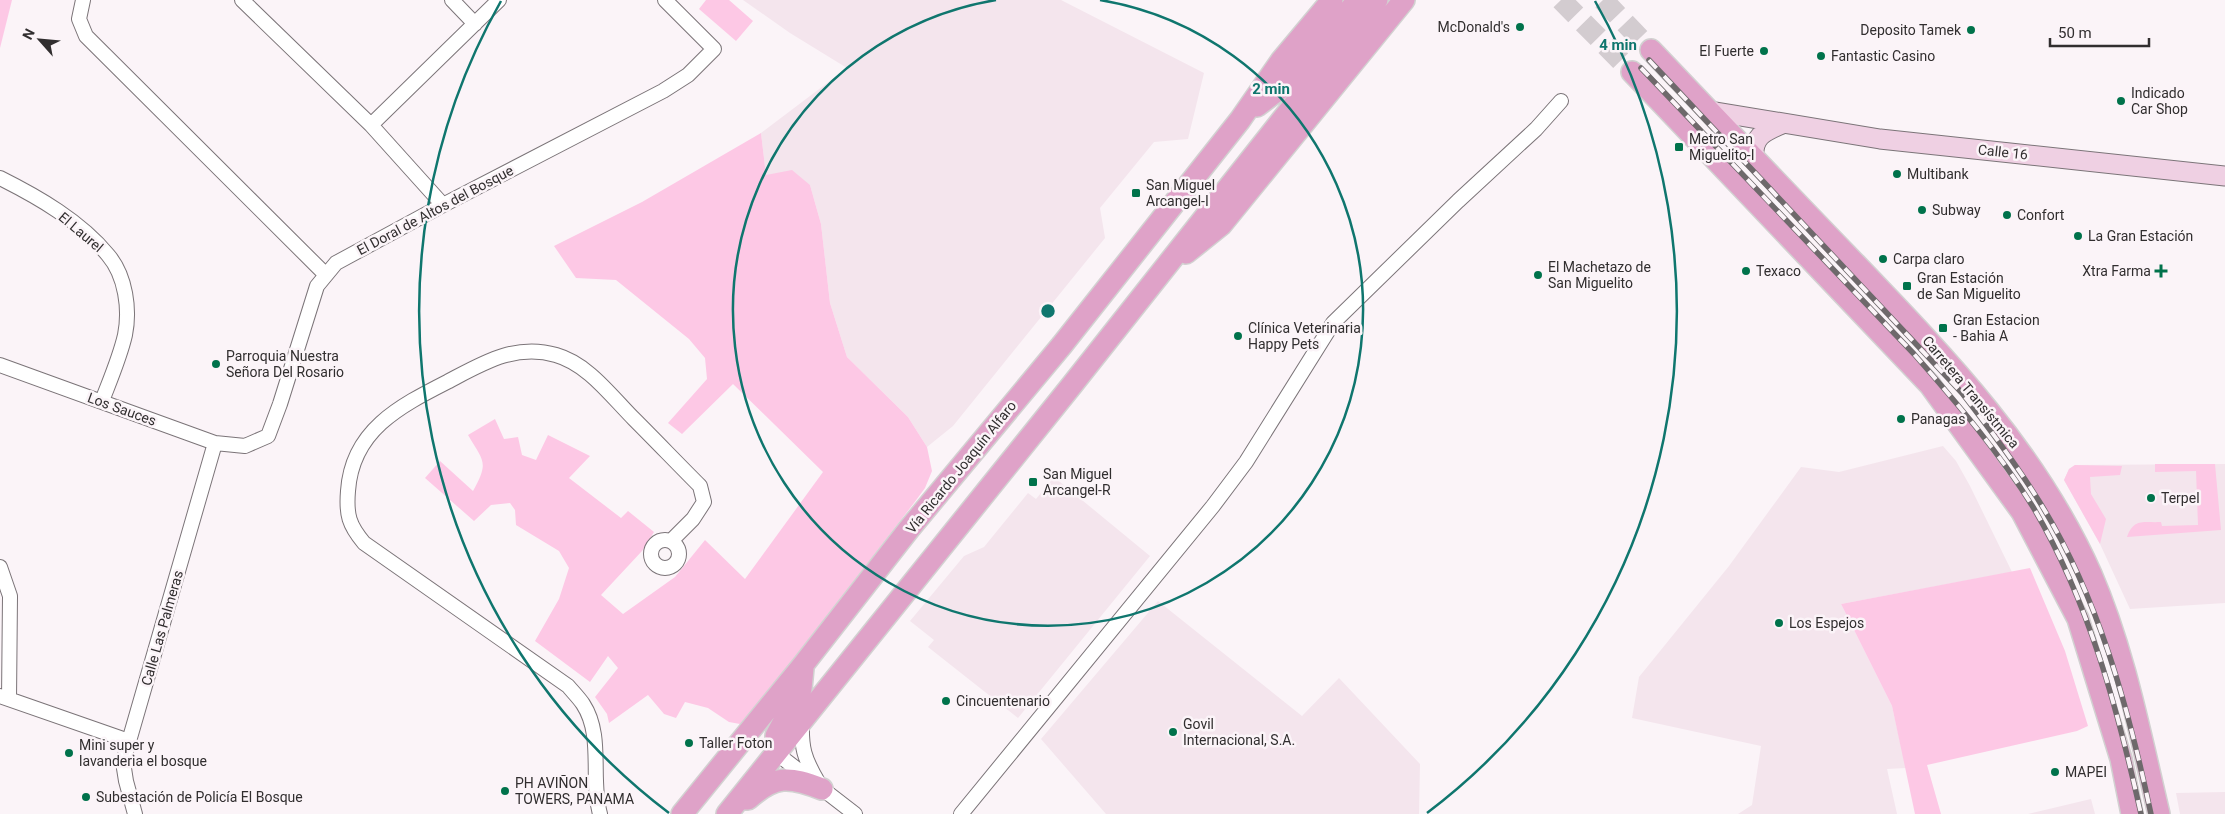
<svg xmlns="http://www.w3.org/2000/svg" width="2225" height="814" font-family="Roboto,sans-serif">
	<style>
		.built { fill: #f4e5ed }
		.green { fill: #fdc8e5 }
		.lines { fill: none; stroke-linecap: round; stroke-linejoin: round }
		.primary-tunnel { stroke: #d3ccd0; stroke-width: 21; stroke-dasharray: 21 11; stroke-linecap: butt }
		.minor-casing { stroke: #7b7478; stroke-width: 16 }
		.secondary-casing { stroke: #7b7478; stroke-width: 21 }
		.primary-casing { stroke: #d2d1d1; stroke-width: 24 }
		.minor { stroke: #fff; stroke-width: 14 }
		.secondary { stroke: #efd0e3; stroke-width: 19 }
		.primary { stroke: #dfa2c8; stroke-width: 21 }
		.rail-casing { stroke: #6e696b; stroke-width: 5.5 }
		.rail { stroke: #fbf4f8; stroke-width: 4; stroke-dasharray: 11; stroke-linecap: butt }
		.ring { fill: none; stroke: #0f766e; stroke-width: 2.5 }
		.poi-dot { fill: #00724b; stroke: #fbf4f8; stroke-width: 2 }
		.labels { text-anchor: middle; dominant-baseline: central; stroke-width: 5; stroke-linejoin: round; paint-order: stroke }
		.poi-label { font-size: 14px; fill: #312e2f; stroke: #fbf4f8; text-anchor: start }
		.street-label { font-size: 14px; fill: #312e2f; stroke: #fbf4f8 }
		.centre { fill: #0f766e; stroke: #fbf4f8; stroke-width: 2.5 }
		.ring-label { font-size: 15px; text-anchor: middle; font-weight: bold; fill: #0f766e; stroke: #fbf4f8; stroke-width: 5; stroke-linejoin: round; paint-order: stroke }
	</style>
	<rect width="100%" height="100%" fill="#fbf4f8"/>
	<!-- built -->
	<path class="built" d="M 743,0 L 1061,0 L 1204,73 L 1188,139 L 1154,142 L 1100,208 L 1105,238 L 953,426 L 927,447 L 908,417 L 847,357 L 830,303 L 821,224 L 810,185 L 766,175 L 761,133 L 847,68 L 790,33 Z
		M 1943,446 L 1956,461 L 1970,486 L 2012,572 L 1841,604 L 1892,706 L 1906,768 L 1887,769 L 1897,814 L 1738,814 L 1752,805 L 1761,746 L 1632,718 L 1639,677 L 1729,566 L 1801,467 L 1839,472 Z
		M 2225,464 L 2225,603 L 2130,609 L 2100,544 L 2064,480 L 2069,469 L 2075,465 Z
		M 1054,477 L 1150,556 L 1018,718 L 928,647 L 934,640 L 910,621 L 964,556 L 984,547 L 1028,493 L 1036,499 Z
		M 1158,601 L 1302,716 L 1339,678 L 1420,764 L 1419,814 L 1106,814 L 1041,739 Z
		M 2225,792 L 2225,814 L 2180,814 L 2176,793 Z
		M 2091,799 L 2095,814 L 2028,814 Z"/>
	<!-- green -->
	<path class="green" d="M 0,0 L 12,0 L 0,48 Z
		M 706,0 L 729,0 L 753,21 L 736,41 L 699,9 Z
		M 761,133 L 766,175 L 792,170 L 810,185 L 821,224 L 830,303 L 847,357 L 908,417 L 927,447 L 932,471 L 925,488 L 914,503 L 773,685 L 740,724 L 729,722 L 708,708 L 685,702 L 676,718 L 664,714 L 648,695 L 609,723 L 607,714 L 595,697 L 618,668 L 608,656 L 590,682 L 535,641 L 559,599 L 569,568 L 559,551 L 516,525 L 515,510 L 510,503 L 491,505 L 474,521 L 425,478 L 440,461 L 473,491 C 489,462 484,462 468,435 L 495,419 L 504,439 L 518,437 L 522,455 L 536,460 L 548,435 L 590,456 L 569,478 L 621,518 L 628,511 L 654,532 L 642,551 L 601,595 L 623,614 L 675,577 L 705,540 L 745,579 L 823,472 L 733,384 L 682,434 L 668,423 L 707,379 L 705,358 L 689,339 L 616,280 L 576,278 L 554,246 L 642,202 Z
		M 2155,464 L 2215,464 L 2221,530 L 2127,537 C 2134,518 2143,523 2161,522 L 2162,526 L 2198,525 L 2196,471 L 2155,472 Z
		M 2075,465 L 2122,466 L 2120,475 L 2090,477 L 2091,494 L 2106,519 L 2100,544 L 2064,480 L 2069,469 Z
		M 2030,568 L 2065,651 L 2088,726 L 2077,731 L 1927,765 L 1941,814 L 1915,814 L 1892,706 L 1841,604 Z"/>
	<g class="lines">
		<!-- primary-tunnel -->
		<path class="primary-tunnel" d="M 1561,0 L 1632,72
			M 1603,0 L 1651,50"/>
		<defs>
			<path id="minor" d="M 83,0 L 79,19 L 86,36 L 326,275
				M 242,0 L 371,125 L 443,205
				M 452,0 L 475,24
				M 371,125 L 499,0
				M 0,178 C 38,197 80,221 108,255 C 126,276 130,310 125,335 C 120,357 110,380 102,401
				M 0,365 L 215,443 L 245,446 L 268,436 L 280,404 L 317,286 L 336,263 L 443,205 L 663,91 L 688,75 L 714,49 L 665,0
				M651 554a14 14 0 1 1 28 0a14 14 0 1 1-28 0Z
				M 0,567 L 10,596 L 9,699
				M 0,696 L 129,741
				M 802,720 C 801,748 804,758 818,782
				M 776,753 L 855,814
				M 135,814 L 126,781 L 123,762 L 215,443
				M 600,814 C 590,779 604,736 583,704 C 579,698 573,692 568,686 L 364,543 C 349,525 346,515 348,491 C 352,430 400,406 449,381 C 483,363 516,343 556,355 C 588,364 611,396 634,419 C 656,441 678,464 700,486 L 704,502 L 693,519 L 671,541
				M 961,814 L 1213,506 L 1246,462 L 1333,323 L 1458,201 L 1536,129 L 1561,101"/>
			<path id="secondary" d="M 1710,111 L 1880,139 L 2225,176
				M 1754,159 C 1752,137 1763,132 1782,124"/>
			<path id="primary" d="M 1651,50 C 1716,118 1781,187 1846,254 C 1940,352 2035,448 2091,574 C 2124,650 2140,734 2159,814
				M 1632,72 L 1930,385 L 2022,512 L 2078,619 L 2121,759 L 2132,814
				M 1257,106 L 1291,80 L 1358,0
				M 1186,253 L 1221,225 L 1404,0
				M 776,736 L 801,689 L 803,668
				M 748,799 C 775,775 789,776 822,789
				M 682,814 L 803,665 L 909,529 L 1062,345 L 1240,120 L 1281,61 L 1332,0
				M 727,814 L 1072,385 L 1377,0"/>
		</defs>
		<!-- minor casing -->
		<use href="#minor" class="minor-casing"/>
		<!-- secondary casing -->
		<use href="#secondary" class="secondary-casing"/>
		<!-- primary casing -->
		<use href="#primary" class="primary-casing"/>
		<!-- minor -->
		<use href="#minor" class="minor"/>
		<!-- secondary -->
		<use href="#secondary" class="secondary"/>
		<!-- primary -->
		<use href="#primary" class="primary"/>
		<defs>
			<path id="rail" d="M 1649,60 L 1962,393 C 1989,428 2016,464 2039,501 C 2098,596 2128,706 2151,814
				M 1641,68 L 1914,354 C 1956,402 1999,452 2033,507 C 2089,602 2117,707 2141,814"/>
		</defs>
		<!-- rail casing -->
		<use href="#rail" class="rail-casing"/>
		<!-- rail -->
		<use href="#rail" class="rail"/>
	</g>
	<!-- distance rings -->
	<g class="ring">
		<path d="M1100 0A315 315 0 1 1 996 0"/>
		<path d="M669 813A629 629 0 0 1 501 1M1595 1A629 629 0 0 1 1427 813"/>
	</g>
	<!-- markers -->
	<g class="poi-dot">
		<circle cx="1520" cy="27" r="5"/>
		<circle cx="1971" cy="30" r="5"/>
		<circle cx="1764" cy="51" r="5"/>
		<circle cx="1821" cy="56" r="5"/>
		<circle cx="2121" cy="101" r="5"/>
		<rect x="1674" y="142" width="10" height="10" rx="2.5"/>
		<circle cx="1897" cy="174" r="5"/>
		<rect x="1131" y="188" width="10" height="10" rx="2.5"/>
		<circle cx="1922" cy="210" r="5"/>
		<circle cx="2007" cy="215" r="5"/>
		<circle cx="2078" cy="236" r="5"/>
		<circle cx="1883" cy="259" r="5"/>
		<circle cx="1746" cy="271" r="5"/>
		<path d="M2158.5 263.5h5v5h5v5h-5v5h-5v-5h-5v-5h5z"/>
		<circle cx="1538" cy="275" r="5"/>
		<rect x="1902" y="281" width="10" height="10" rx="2.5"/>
		<rect x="1938" y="323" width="10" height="10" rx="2.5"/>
		<circle cx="1238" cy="336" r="5"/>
		<circle cx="216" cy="364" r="5"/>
		<circle cx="1901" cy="419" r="5"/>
		<rect x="1028" y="477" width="10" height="10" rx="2.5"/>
		<circle cx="2151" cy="498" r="5"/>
		<circle cx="1779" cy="623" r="5"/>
		<circle cx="946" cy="701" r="5"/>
		<circle cx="1173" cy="732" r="5"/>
		<circle cx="689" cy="743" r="5"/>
		<circle cx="69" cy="753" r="5"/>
		<circle cx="2055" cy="772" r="5"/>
		<circle cx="505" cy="791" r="5"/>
		<circle cx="86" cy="797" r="5"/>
	</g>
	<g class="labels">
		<!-- poi labels -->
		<g class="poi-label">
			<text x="1510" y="27" text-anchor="end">McDonald's</text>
			<text x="1961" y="30" text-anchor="end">Deposito Tamek</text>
			<text x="1754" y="51" text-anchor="end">El Fuerte</text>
			<text x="1831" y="56">Fantastic Casino</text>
			<text x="2131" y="93">Indicado<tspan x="2131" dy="16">Car Shop</tspan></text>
			<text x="1689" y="139">Metro San<tspan x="1689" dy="16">Miguelito-I</tspan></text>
			<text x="1907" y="174">Multibank</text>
			<text x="1146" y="185">San Miguel<tspan x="1146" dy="16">Arcangel-I</tspan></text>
			<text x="1932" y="210">Subway</text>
			<text x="2017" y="215">Confort</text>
			<text x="2088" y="236">La Gran Estación</text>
			<text x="1893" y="259">Carpa claro</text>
			<text x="1548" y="267">El Machetazo de<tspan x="1548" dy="16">San Miguelito</tspan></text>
			<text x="1756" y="271">Texaco</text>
			<text x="2151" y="271" text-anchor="end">Xtra Farma</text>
			<text x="1917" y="278">Gran Estación<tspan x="1917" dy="16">de San Miguelito</tspan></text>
			<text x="1953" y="320">Gran Estacion<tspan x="1953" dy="16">- Bahia A</tspan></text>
			<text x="1248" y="328">Clínica Veterinaria<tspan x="1248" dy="16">Happy Pets</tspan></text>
			<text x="226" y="356">Parroquia Nuestra<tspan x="226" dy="16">Señora Del Rosario</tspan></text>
			<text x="1911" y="419">Panagas</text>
			<text x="1043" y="474">San Miguel<tspan x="1043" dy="16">Arcangel-R</tspan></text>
			<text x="2161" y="498">Terpel</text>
			<text x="1789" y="623">Los Espejos</text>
			<text x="956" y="701">Cincuentenario</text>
			<text x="1183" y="724">Govil<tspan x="1183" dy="16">Internacional, S.A.</tspan></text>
			<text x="699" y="743">Taller Foton</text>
			<text x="79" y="745">Mini super y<tspan x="79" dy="16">lavanderia el bosque</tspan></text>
			<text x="2065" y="772">MAPEI</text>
			<text x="515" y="783">PH AVIÑON<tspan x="515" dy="16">TOWERS, PANAMA</tspan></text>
			<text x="96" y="797">Subestación de Policía El Bosque</text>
		</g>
		<!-- street labels -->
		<g class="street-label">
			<text transform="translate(2003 152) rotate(6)">Calle 16</text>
			<text transform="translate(435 210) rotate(-28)">El Doral de Altos del Bosque</text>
			<text transform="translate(81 232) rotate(40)">El Laurel</text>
			<text transform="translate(1971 392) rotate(50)">Carretera Transístmica</text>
			<text transform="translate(122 409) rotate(20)">Los Sauces</text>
			<text transform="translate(961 467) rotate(-51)">Vía Ricardo Joaquín Alfaro</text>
			<text transform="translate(162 628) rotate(-74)">Calle Las Palmeras</text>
		</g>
	</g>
	<circle cx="1048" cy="311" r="8" class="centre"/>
	<g class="ring-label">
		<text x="1618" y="50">4 min</text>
		<text x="1271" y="94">2 min</text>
	</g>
	<!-- north arrow -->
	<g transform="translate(40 40) rotate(297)" stroke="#fbf4f8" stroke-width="4" paint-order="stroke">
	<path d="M0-4L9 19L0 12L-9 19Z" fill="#312e2f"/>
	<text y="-8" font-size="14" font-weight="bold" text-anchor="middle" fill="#312e2f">N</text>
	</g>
	<!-- scale -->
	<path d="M2050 38v8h99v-8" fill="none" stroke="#312e2f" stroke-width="2.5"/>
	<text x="2058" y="38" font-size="15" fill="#312e2f" stroke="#fbf4f8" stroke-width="4" paint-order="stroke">50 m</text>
</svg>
